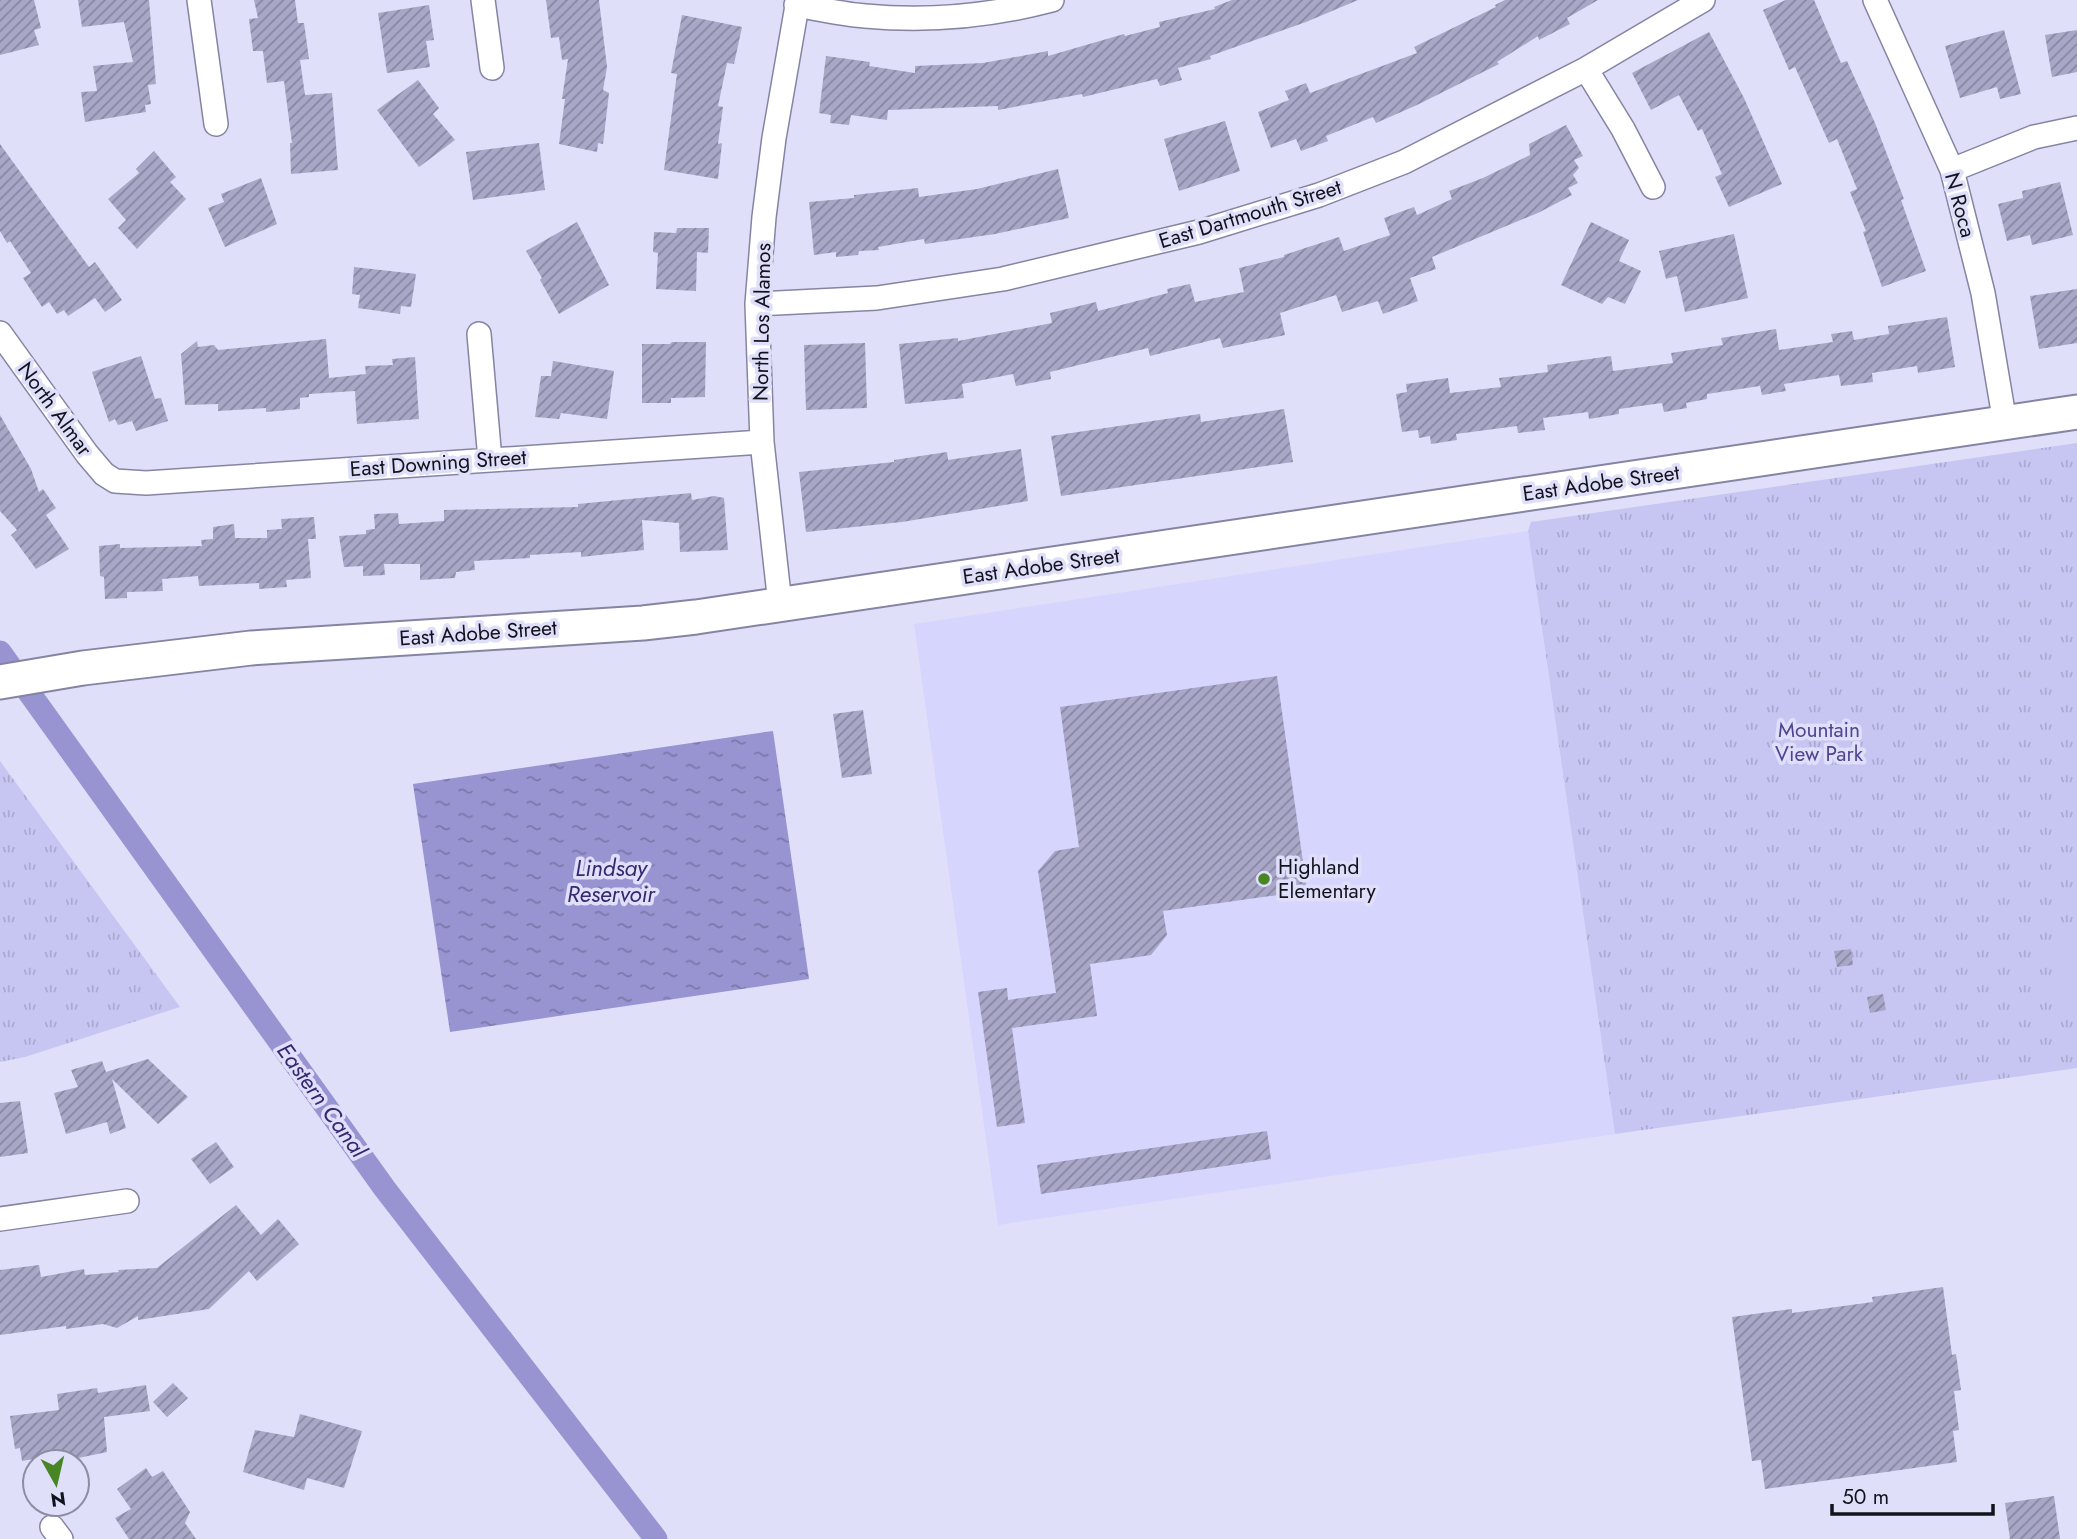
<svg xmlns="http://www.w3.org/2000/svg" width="2077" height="1539" font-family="Jost,sans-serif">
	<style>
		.built { fill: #d6d5fe }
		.park { fill: url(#park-tufts) }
		.pitch { fill: #c7c6f3 }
		.water { fill: url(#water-ripples) }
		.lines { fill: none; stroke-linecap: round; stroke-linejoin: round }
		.canal { stroke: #9794d1; stroke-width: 23 }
		.building { fill: url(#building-hatch) }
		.street-casing { stroke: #8584a3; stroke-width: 26 }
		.secondary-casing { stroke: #8584a3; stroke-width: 37 }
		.street { stroke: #fff; stroke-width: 23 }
		.secondary { stroke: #fff; stroke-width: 33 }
		.poi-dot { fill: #488524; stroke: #dfdffa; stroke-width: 2.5 }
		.labels { text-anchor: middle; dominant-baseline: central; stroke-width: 7; stroke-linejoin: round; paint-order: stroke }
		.street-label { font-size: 21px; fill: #12121d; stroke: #dfdffa }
		.park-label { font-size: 21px; fill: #4f4590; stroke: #dfdffa }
		.poi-label { font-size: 21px; fill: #12121d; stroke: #dfdffa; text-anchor: start }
		.water-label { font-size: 23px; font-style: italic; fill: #352870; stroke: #dfdffa }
	</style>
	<defs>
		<pattern id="park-tufts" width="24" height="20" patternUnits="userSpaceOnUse" patternTransform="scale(1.75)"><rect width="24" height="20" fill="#c7c6f3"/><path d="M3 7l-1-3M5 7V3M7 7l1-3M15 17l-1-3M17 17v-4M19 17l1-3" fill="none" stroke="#aaa9d0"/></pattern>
		<pattern id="water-ripples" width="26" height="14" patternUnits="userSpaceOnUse" patternTransform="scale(1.75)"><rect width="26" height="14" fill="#9794d1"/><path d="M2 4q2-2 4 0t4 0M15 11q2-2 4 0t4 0" fill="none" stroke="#7a77a9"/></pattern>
		<pattern id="building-hatch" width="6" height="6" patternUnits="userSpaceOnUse" patternTransform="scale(1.75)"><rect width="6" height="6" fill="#a8a7c7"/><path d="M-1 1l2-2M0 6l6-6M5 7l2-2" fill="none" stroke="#8787a1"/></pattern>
	</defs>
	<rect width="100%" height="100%" fill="#dfdffa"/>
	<!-- built -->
	<path class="built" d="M 1528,531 L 1615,1134 L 998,1225 L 914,624 Z"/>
	<!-- park -->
	<path class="park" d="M 2077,443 L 2077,1068 L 1615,1134 L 1528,531 L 1531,522 Z
		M 0,761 L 180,1007 L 25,1057 L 0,1062 Z"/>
	<!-- pitch -->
	<path class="pitch" d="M 2077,943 L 2077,1017 L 2063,1019 L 2052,947 Z"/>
	<!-- water -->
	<path class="water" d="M 773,731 L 809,979 L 450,1032 L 413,784 Z"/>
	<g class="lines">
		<!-- canal -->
		<path class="canal" d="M 0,652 L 385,1189 L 656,1539"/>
	</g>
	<!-- building -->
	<path class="building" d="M 0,0 L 34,0 L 41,28 L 34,30 L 39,45 L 0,55 Z
		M 78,0 L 149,0 L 156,84 L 148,85 L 151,104 L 145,105 L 146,112 L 85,122 L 81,92 L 97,91 L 93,66 L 133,62 L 124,22 L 82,27 Z
		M 254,0 L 295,0 L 298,23 L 304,23 L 309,59 L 300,60 L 305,95 L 332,93 L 338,170 L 291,174 L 290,143 L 292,143 L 284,81 L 267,83 L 263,51 L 253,51 L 249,19 L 258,18 Z
		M 546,0 L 599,0 L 607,67 L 603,90 L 609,93 L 603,144 L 598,143 L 597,152 L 559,144 L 565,99 L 562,99 L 568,59 L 562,60 L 559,37 L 551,38 Z
		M 1232,0 L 1358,0 L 1306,22 L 1210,56 L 1211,59 L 1178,68 L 1182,80 L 1160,86 L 1157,79 L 1083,97 L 1082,94 L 998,110 L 998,106 L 888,110 L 887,120 L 851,115 L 849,125 L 830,123 L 831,115 L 819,113 L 826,56 L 870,62 L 869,66 L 915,73 L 915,66 L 983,63 L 1048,51 L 1048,56 L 1124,34 L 1125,36 L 1160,27 L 1159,22 L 1215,9 L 1214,7 Z
		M 1505,0 L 1598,0 L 1567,18 L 1570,24 L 1539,40 L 1538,36 L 1497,62 L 1499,64 L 1417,105 L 1376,123 L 1373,117 L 1326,136 L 1328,141 L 1301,151 L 1296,139 L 1271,148 L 1258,112 L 1289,100 L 1285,91 L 1306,83 L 1310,93 L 1417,53 L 1414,47 L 1496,7 L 1495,5 Z
		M 1786,0 L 1814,0 L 1841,63 L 1847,61 L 1875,123 L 1904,199 L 1901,200 L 1926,271 L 1882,287 L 1863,232 L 1866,231 L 1850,192 L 1857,189 L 1837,139 L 1829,143 L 1795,67 L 1789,70 L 1763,10 Z
		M 429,5 L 434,40 L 426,41 L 430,67 L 387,73 L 378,13 Z
		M 682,15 L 742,27 L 734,64 L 727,63 L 718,106 L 723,107 L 718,144 L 722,143 L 718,179 L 664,170 L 677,74 L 671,73 Z
		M 2004,30 L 2021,94 L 2000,99 L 1997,87 L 1960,98 L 1945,46 Z
		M 2077,30 L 2077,72 L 2052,77 L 2045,35 Z
		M 1709,32 L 1744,98 L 1782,184 L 1729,207 L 1715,177 L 1722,174 L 1702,129 L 1698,131 L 1679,95 L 1651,110 L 1632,73 Z
		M 418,80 L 439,108 L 433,114 L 455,140 L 419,167 L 377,110 Z
		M 1225,121 L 1240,171 L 1179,191 L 1164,139 Z
		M 1566,125 L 1583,156 L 1574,160 L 1579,168 L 1573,175 L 1578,183 L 1568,188 L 1572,195 L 1540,212 L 1432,257 L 1436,269 L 1410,278 L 1418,301 L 1383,314 L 1378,301 L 1342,312 L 1336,295 L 1280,313 L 1285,335 L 1223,348 L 1220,338 L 1150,356 L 1148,348 L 1050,372 L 1051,379 L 1016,386 L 1013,374 L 962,384 L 964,398 L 905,404 L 899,344 L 958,338 L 958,341 L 1052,323 L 1050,313 L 1096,302 L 1098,311 L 1168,293 L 1167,289 L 1190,284 L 1195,302 L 1244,292 L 1239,268 L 1284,257 L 1284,255 L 1339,237 L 1344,251 L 1390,235 L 1384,218 L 1414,207 L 1417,215 L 1452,199 L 1449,191 L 1483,178 L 1530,155 L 1529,144 Z
		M 539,143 L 545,190 L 473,200 L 466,152 Z
		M 0,144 L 89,267 L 95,262 L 122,300 L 105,312 L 95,298 L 68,316 L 64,310 L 57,314 L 49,302 L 42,307 L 23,278 L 31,273 L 10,241 L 7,243 L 0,231 Z
		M 154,151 L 176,177 L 170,182 L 186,199 L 137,249 L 118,228 L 126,220 L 108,199 L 139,173 L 136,169 Z
		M 1058,169 L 1069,218 L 995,234 L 925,244 L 924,239 L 878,247 L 879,250 L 859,251 L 858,255 L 836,257 L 836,252 L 814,255 L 809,202 L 854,198 L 854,195 L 918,188 L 919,197 L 977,189 Z
		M 261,178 L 277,224 L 225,247 L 208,208 L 224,202 L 221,194 Z
		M 2060,182 L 2073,235 L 2032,245 L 2030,235 L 2007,241 L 1998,204 L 2023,198 L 2022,191 Z
		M 577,222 L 609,285 L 559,314 L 540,280 L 542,278 L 526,251 Z
		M 1591,222 L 1629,240 L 1619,261 L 1641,271 L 1625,304 L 1608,297 L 1602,304 L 1561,285 Z
		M 677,228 L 709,228 L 708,253 L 697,252 L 696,291 L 656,289 L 658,253 L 653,252 L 654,232 L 676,233 Z
		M 1734,234 L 1748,298 L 1685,312 L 1677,276 L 1666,279 L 1659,251 Z
		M 354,267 L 416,274 L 411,307 L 401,306 L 400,314 L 358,308 L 360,295 L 352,294 Z
		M 2077,289 L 2077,343 L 2039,349 L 2030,296 Z
		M 1947,317 L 1955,367 L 1918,373 L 1917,366 L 1872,373 L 1873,382 L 1841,386 L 1839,375 L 1784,384 L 1786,391 L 1762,395 L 1760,386 L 1707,394 L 1707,399 L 1686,403 L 1687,408 L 1664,412 L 1662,403 L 1619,409 L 1619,414 L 1589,419 L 1588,412 L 1543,418 L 1545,430 L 1518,433 L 1517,426 L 1456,434 L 1457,440 L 1431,444 L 1430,436 L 1419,438 L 1418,430 L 1402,432 L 1396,394 L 1407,392 L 1406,384 L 1448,378 L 1450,393 L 1501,387 L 1499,378 L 1548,372 L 1547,365 L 1611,356 L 1613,371 L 1673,363 L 1671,353 L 1723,345 L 1721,338 L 1776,329 L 1779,350 L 1833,342 L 1831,334 L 1852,331 L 1854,340 L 1889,334 L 1888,326 Z
		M 326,339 L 329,378 L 366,374 L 365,366 L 393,365 L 392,359 L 415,357 L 419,419 L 357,424 L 355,391 L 309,394 L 309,397 L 300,398 L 300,409 L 266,412 L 266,408 L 218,411 L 218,404 L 185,405 L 181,354 L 197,341 L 198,347 L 214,345 L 218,350 Z
		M 672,342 L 706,342 L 705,397 L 671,398 L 671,403 L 642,403 L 642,344 L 670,344 Z
		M 865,343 L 867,408 L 806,410 L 804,345 Z
		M 141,356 L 155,399 L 161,398 L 168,421 L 136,431 L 132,421 L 118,425 L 115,419 L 109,422 L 92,372 Z
		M 553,361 L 614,371 L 607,419 L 561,413 L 559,419 L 535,417 L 541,376 L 551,376 Z
		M 1284,409 L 1293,462 L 1061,496 L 1051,436 L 1200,414 L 1201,422 Z
		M 0,415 L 31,469 L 39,492 L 43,489 L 56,508 L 46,515 L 69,549 L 36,569 L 11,535 L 17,530 L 0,511 Z
		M 1021,449 L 1028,501 L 902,522 L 806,532 L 799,472 L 894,462 L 894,460 L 947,452 L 948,460 Z
		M 691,493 L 692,500 L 714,496 L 724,498 L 728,550 L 680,552 L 679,523 L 642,520 L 644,550 L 581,557 L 581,552 L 530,555 L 530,558 L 474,561 L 475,570 L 456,572 L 455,578 L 420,580 L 420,564 L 384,564 L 385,575 L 363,576 L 363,566 L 344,567 L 339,536 L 366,534 L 366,530 L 375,529 L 374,514 L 398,513 L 399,524 L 444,521 L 444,510 L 578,507 L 578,504 Z
		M 314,517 L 316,539 L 308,539 L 311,578 L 286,580 L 287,587 L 259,589 L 259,583 L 199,586 L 198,576 L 162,579 L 163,591 L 127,592 L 127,598 L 105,599 L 104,577 L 100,576 L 99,546 L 120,544 L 120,548 L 202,546 L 201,540 L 213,539 L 213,527 L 234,524 L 235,538 L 267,538 L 267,530 L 282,529 L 281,519 Z
		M 1277,676 L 1307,891 L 1163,911 L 1167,935 L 1151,955 L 1090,964 L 1097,1016 L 1012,1028 L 1025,1123 L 997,1127 L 978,992 L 1007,988 L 1008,1000 L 1056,993 L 1038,871 L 1055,851 L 1079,847 L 1060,707 Z
		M 863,710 L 872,774 L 842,778 L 833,714 Z
		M 1851,949 L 1853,965 L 1837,967 L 1834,951 Z
		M 1883,994 L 1886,1010 L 1870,1013 L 1867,997 Z
		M 148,1059 L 188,1097 L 158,1124 L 112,1079 L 126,1128 L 110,1134 L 107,1122 L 66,1134 L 54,1093 L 78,1087 L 71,1070 L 102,1061 L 106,1072 Z
		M 20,1101 L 28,1153 L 0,1157 L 0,1103 Z
		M 1267,1131 L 1271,1159 L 1041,1194 L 1037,1165 Z
		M 216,1142 L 234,1167 L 210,1184 L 191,1159 Z
		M 236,1205 L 261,1235 L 278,1219 L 299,1244 L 257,1281 L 249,1271 L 209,1309 L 138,1320 L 138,1316 L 117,1328 L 103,1324 L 66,1329 L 66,1326 L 0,1335 L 0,1270 L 39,1265 L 41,1277 L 84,1269 L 85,1275 L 119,1272 L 118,1270 L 157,1268 Z
		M 1943,1287 L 1952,1355 L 1956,1354 L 1961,1390 L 1954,1391 L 1959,1430 L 1953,1431 L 1957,1462 L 1765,1489 L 1761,1460 L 1752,1461 L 1732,1317 L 1792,1309 L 1792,1313 L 1873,1302 L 1872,1297 Z
		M 173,1383 L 188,1398 L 167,1417 L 153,1402 Z
		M 146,1385 L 150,1411 L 104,1417 L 107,1452 L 64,1461 L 63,1454 L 22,1461 L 20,1448 L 15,1449 L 10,1416 L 59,1410 L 57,1394 L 97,1388 L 98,1393 Z
		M 300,1414 L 362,1431 L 344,1488 L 307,1478 L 304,1490 L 243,1472 L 255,1430 L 294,1437 Z
		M 146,1468 L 152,1477 L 163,1471 L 190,1512 L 185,1523 L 196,1539 L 129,1539 L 115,1518 L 131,1509 L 117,1489 Z
		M 2054,1496 L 2060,1539 L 2010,1539 L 2005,1503 Z"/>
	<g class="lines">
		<defs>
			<path id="street" d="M 199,0 L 216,124
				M 483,0 L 492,68
				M 1875,0 L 1952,170 L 1983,293 L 2005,423
				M 796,5 C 819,9 842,14 865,16 C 928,22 991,16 1052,0
				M 1586,69 L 1623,129 L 1653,187
				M 1952,170 L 2034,137 L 2077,128
				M 757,304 L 877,298 L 1003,279 L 1199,232 L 1319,195 L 1404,162 L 1586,69 L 1703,0
				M 0,333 L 87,454 L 104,474 L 115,481 L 146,483 L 762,442
				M 479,334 L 490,460
				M 780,604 L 762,442 L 757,304 L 764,217 L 774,138 L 798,0
				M 0,1219 L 127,1201
				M 52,1527 L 61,1539"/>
			<path id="secondary" d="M 0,682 L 83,668 L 251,648 L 643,623 L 696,617 L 2077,412"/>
		</defs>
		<!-- street casing -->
		<use href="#street" class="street-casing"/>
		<!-- secondary casing -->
		<use href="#secondary" class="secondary-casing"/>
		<!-- street -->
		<use href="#street" class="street"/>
		<!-- secondary -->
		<use href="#secondary" class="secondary"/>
	</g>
	<!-- markers -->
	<circle class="poi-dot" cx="1264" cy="879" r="7"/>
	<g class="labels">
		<!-- street labels -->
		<g class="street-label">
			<text transform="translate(1960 205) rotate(75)">N Roca</text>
			<text transform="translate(1250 214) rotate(-17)">East Dartmouth Street</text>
			<text transform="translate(762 322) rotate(-89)">North Los Alamos</text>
			<text transform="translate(55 409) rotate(54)">North Almar</text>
			<text transform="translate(438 463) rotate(-4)">East Downing Street</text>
			<text transform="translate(1601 483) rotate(-8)">East Adobe Street</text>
			<text transform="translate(1041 566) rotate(-8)">East Adobe Street</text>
			<text transform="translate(478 633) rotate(-4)">East Adobe Street</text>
		</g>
		<!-- park labels -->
		<g class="park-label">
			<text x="1819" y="730">Mountain<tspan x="1819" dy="24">View Park</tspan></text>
		</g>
		<!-- poi labels -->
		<g class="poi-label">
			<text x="1278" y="867">Highland<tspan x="1278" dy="24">Elementary</tspan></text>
		</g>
		<!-- water labels -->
		<g class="water-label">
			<text x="611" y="868">Lindsay<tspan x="611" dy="26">Reservoir</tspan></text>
			<text transform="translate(322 1100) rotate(54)">Eastern Canal</text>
		</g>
	</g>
	<!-- north arrow -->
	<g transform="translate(56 1483) rotate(172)"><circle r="33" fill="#dfdffa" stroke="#8d8da2" stroke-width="2"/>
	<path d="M0-5L12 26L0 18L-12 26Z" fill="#488524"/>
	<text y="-10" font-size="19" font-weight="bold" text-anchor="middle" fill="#12121d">N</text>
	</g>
	<!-- scale -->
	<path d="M1832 1504v10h161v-10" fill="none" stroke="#12121d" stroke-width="3.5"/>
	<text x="1842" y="1504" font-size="21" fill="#12121d" stroke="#dfdffa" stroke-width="5" paint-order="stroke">50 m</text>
</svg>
